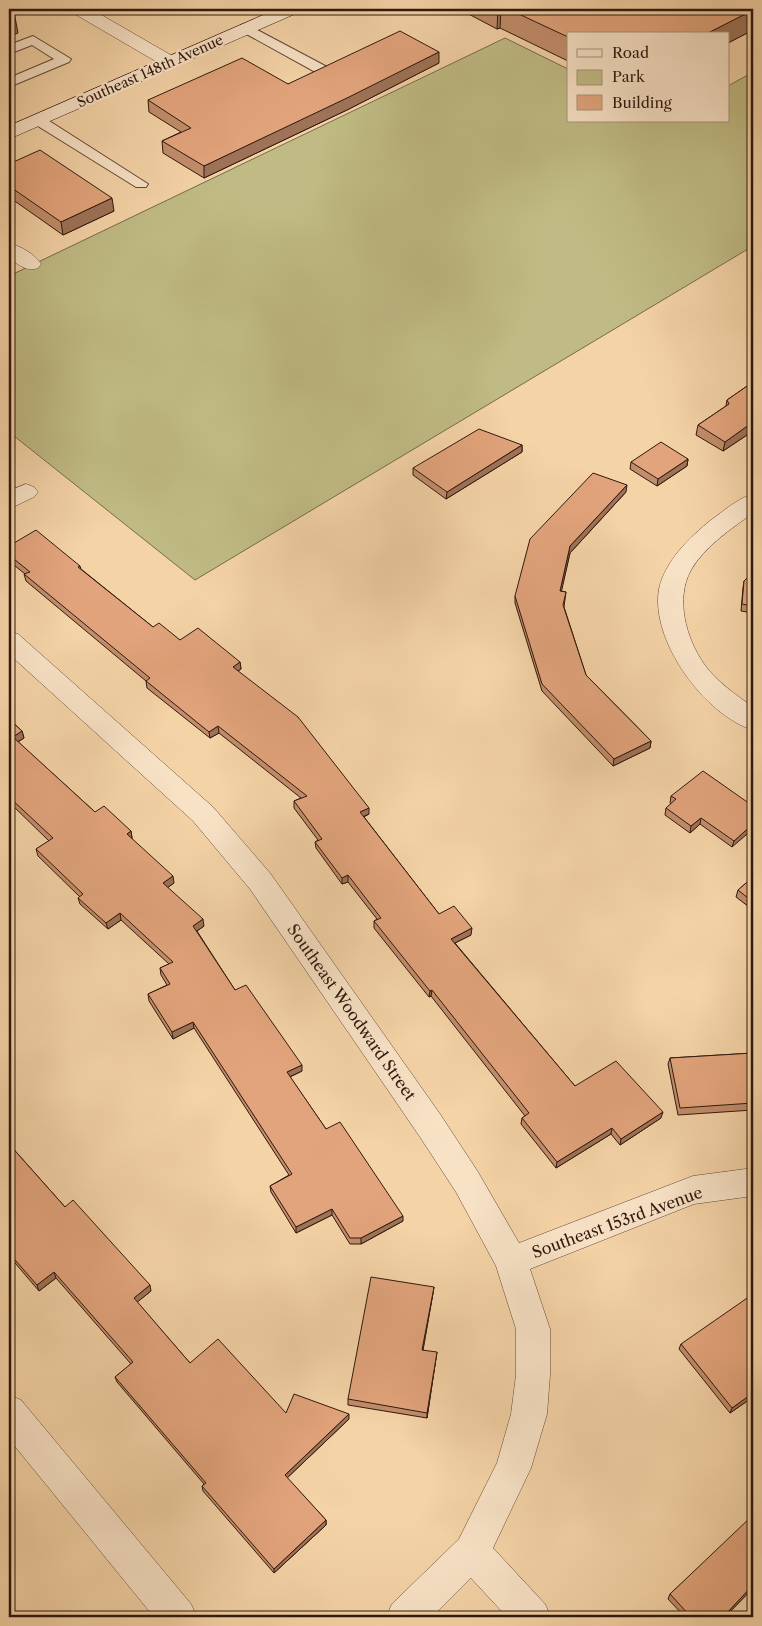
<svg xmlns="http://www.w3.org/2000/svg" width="762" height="1626" font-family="'Libre Caslon Text',serif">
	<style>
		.green { fill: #c0bb84; stroke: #786a4a }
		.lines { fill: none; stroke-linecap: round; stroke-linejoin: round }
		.lane-casing { stroke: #614735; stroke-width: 2 }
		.street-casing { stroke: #614735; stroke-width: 1 }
		.secondary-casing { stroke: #30180f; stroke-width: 1 }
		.lane { fill: #f8e2c6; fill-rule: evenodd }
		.street { fill: #f8e2c6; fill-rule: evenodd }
		.secondary { fill: #f8e2c6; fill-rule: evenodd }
		.wall { fill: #c28d6b; stroke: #30180f }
		.shaded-wall { fill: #9e7357; stroke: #30180f }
		.building { fill: #e2a47c; stroke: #30180f }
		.labels { text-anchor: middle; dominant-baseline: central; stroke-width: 4.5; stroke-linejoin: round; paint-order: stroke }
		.far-street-label { font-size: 14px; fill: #30180f; stroke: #f8e2c6 }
		.street-label { font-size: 16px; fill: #30180f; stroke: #f8e2c6 }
	</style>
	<rect width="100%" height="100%" fill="#f4d3a7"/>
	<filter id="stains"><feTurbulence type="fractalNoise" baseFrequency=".004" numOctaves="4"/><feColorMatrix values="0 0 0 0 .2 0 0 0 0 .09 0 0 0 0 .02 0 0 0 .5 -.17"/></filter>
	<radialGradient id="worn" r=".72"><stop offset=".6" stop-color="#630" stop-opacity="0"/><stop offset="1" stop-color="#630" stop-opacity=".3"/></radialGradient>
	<!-- green -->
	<path class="green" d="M 505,38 L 568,69 L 568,121 L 728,121 L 728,86 L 753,72 L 753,246 L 195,580 L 9,432 L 9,276 Z"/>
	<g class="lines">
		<defs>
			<path id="lane" d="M 246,24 L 329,68 L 331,71 L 329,74 L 319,74 L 241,31 L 240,28 L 241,25 Z
				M 33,36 L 71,59 L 69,62 L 9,87 L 9,78 L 54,59 L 32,45 L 9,54 L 9,45 Z
				M 38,116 L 43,117 L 148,184 L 146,187 L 136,187 L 33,123 L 31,120 Z"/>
			<path id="street" d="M 70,9 L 91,9 L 176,58 L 179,62 L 176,66 L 170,67 L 164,66 L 73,13 Z
				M 9,243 C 20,246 35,254 41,264 L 38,268 C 26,272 19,265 9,258 Z
				M 26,484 L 34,487 L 38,492 L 34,497 L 9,509 L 9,491 Z
				M 753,494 L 753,513 C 731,529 705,546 691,570 C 675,599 686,638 704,664 C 716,681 736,695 753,707 L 753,730 C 705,715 650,641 659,589 C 665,561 689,538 711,520 C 724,511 738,498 753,494 Z
				M 9,631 L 18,634 L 213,807 L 270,873 L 440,1114 L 478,1172 L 519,1243 L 693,1176 L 753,1168 L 753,1196 L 694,1204 L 530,1269 L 550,1329 L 550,1375 L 547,1414 L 531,1468 L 493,1548 L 545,1604 L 551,1617 L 507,1617 L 471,1578 L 432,1617 L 386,1617 L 392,1604 L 459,1539 L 497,1463 L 511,1414 L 516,1375 L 516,1329 L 496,1266 L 456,1192 L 418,1134 L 250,889 L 193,821 L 9,654 Z
				M 9,1395 L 21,1400 L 191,1604 L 197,1617 L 154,1617 L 9,1439 Z"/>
			<path id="secondary" d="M 277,9 L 300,9 L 297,13 L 9,139 L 9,126 Z"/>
		</defs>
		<!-- lane casing -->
		<use href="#lane" class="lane-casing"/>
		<!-- street casing -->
		<use href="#street" class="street-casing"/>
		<!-- secondary casing -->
		<use href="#secondary" class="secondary-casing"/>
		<!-- lane -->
		<use href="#lane" class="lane"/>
		<!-- street -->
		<use href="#street" class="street"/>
		<!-- secondary -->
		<use href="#secondary" class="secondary"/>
	</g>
	<!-- wall -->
	<path class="wall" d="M 459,9 L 753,9 L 753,30 L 728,43 L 728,34 L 568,34 L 568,61 L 500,28 L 497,29 Z
		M 439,63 L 347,110 L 204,178 L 163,153 L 162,141 L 181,132 L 149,112 L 148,100 L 288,84 Z
		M 9,164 L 114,211 L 63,235 L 9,197 Z
		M 753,382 L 753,431 L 723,451 L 696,435 L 698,425 L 726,406 L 727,400 Z
		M 522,445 L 522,452 L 446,499 L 413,475 L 413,468 Z
		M 688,459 L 687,466 L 657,486 L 630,469 L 631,462 Z
		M 626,492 L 570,553 L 561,591 L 566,592 L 564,607 L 586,675 L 651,741 L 650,748 L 613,766 L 542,691 L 515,603 L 515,596 Z
		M 9,546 L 80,566 L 81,569 L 153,627 L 180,640 L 240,662 L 241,669 L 238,671 L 369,814 L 364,817 L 439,914 L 471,935 L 455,943 L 575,1086 L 661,1118 L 620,1145 L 611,1134 L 556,1168 L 521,1124 L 522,1118 L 525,1116 L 431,996 L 429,997 L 374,928 L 374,921 L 377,919 L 348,882 L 342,884 L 316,848 L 315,842 L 318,840 L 294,808 L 294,801 L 301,798 L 219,733 L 210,738 L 147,688 L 146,681 L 26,581 L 24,574 L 25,574 L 9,561 Z
		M 753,572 L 753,613 L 741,611 L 743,588 L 744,581 Z
		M 9,719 L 22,731 L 24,738 L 18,742 L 95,812 L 131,831 L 132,838 L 132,839 L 174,883 L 167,888 L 204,926 L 197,931 L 235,990 L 302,1071 L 290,1077 L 326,1129 L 403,1221 L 361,1244 L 350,1244 L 332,1215 L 296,1233 L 271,1192 L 270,1186 L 289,1175 L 194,1028 L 173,1039 L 149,1001 L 148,994 L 167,985 L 161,975 L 160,968 L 169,964 L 121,920 L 108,929 L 80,904 L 78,898 L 80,897 L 38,856 L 36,849 L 49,841 L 9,802 Z
		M 671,796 L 753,806 L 732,847 L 700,824 L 690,833 L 665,815 L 666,808 L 671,804 L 670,803 Z
		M 753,877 L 753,910 L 736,897 L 738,890 Z
		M 753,1053 L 753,1110 L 678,1115 L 668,1064 L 670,1058 Z
		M 9,1144 L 65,1207 L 151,1291 L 137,1302 L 190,1363 L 286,1413 L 349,1419 L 287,1478 L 326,1520 L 326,1525 L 274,1573 L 203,1491 L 202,1486 L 204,1484 L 117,1382 L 115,1377 L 131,1364 L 56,1278 L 39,1291 L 9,1256 Z
		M 433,1293 L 423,1350 L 436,1358 L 427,1418 L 348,1405 L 348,1399 Z
		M 681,1344 L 753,1397 L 730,1413 L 679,1349 Z
		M 753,1518 L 753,1588 L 725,1617 L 685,1617 L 668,1599 L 670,1594 Z"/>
	<!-- shaded-wall -->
	<path class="shaded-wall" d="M 498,9 L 501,9 L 500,28 L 497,29 Z
		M 753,10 L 753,30 L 728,43 L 728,34 L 706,34 Z
		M 14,12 L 18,33 L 9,37 L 9,14 Z
		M 439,52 L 439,63 L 347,110 L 204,178 L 204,166 Z
		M 112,198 L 114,211 L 63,235 L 61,222 Z
		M 753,422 L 753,431 L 723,451 L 725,442 Z
		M 522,445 L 522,452 L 446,499 L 447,492 Z
		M 688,459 L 687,466 L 657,486 L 658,479 Z
		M 627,485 L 626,492 L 570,553 L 560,598 L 560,591 L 570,546 Z
		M 240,662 L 241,669 L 234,674 L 233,667 Z
		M 218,726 L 219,733 L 210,738 L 209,732 Z
		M 22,731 L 24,738 L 14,744 L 13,737 Z
		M 651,741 L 650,748 L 613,766 L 614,759 Z
		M 369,808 L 369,814 L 360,818 L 360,812 Z
		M 701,818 L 700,824 L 690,833 L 691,826 Z
		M 753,824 L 753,829 L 732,847 L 734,841 Z
		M 131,831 L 132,838 L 128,841 L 127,834 Z
		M 348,875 L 348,882 L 342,884 L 342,878 Z
		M 173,876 L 174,883 L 164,890 L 163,883 Z
		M 120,913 L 121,920 L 108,929 L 106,923 Z
		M 203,919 L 204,926 L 194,933 L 193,926 Z
		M 472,928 L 471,935 L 451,945 L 451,939 Z
		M 432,990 L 431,996 L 429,997 L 430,991 Z
		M 193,1022 L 194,1028 L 173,1039 L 172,1032 Z
		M 302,1065 L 302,1071 L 287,1078 L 287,1072 Z
		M 663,1112 L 661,1118 L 620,1145 L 621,1139 Z
		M 612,1128 L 611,1134 L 556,1168 L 557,1162 Z
		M 332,1209 L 332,1215 L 296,1233 L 296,1227 Z
		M 403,1216 L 403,1221 L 361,1244 L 361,1238 Z
		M 54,1272 L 56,1278 L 39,1291 L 37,1285 Z
		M 150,1285 L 151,1291 L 135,1304 L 134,1298 Z
		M 434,1287 L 433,1293 L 422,1355 L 422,1350 Z
		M 437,1352 L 436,1358 L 427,1418 L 427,1413 Z
		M 753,1393 L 753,1397 L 730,1413 L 732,1408 Z
		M 349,1414 L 349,1419 L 285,1480 L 285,1475 Z
		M 326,1520 L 326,1525 L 274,1573 L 274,1569 Z
		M 753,1585 L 753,1588 L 725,1617 L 723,1617 Z"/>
	<!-- building -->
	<path class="building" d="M 9,9 L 14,12 L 9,14 Z
		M 508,9 L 753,9 L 753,10 L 706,34 L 568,34 L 568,37 Z
		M 400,31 L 439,52 L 347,98 L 204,166 L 162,141 L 191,128 L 148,100 L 242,58 L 288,84 Z
		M 40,150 L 112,198 L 61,222 L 9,186 L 9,164 Z
		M 753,382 L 753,422 L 725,442 L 698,425 L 729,404 L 727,400 Z
		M 479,429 L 522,445 L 447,492 L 413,468 Z
		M 661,442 L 688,459 L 658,479 L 631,462 Z
		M 593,473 L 627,485 L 570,546 L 560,591 L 566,592 L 563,605 L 586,675 L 651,741 L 614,759 L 542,684 L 515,596 L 530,539 Z
		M 36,530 L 80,566 L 78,567 L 153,627 L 159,623 L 180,640 L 198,628 L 240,662 L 233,667 L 298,717 L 369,808 L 360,812 L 439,914 L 454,906 L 472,928 L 451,939 L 575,1086 L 616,1061 L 663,1112 L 621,1139 L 612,1128 L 557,1162 L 522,1118 L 529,1113 L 432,990 L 430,991 L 374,921 L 381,918 L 348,875 L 342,878 L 315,842 L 322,839 L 294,801 L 307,796 L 218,726 L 209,732 L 146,681 L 150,678 L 24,574 L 30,572 L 9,555 L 9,546 Z
		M 753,572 L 753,606 L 742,604 L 744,581 Z
		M 9,719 L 22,731 L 13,737 L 95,812 L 104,806 L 131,831 L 127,834 L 173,876 L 163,883 L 203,919 L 193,926 L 235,990 L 246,985 L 302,1065 L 287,1072 L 326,1129 L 340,1122 L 403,1216 L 361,1238 L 350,1238 L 332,1209 L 296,1227 L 270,1186 L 292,1174 L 193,1022 L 172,1032 L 148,994 L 170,984 L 160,968 L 173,962 L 120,913 L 106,923 L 78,898 L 83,894 L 36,849 L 53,838 L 9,797 Z
		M 703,771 L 753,806 L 753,824 L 734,841 L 701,818 L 691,826 L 666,808 L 676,799 L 671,796 Z
		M 753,877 L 753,902 L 738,890 Z
		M 753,1053 L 753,1103 L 680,1108 L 670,1058 Z
		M 9,1144 L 65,1207 L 73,1200 L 150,1285 L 134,1298 L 190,1363 L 218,1339 L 286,1413 L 294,1394 L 349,1414 L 285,1475 L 326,1520 L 274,1569 L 202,1486 L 206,1483 L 115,1377 L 133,1362 L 54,1272 L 37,1285 L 9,1253 Z
		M 371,1277 L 434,1287 L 422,1350 L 437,1352 L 427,1413 L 348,1399 Z
		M 753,1294 L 753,1393 L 732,1408 L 681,1344 Z
		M 752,1516 L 753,1518 L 753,1585 L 723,1617 L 691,1617 L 670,1594 Z"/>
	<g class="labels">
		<!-- far-street labels -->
		<g class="far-street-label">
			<text transform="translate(150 71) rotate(-24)">Southeast 148th Avenue</text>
		</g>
		<!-- street labels -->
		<g class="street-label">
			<text transform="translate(352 1012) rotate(55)">Southeast Woodward Street</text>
			<text transform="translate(617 1222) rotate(-20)">Southeast 153rd Avenue</text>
		</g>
	</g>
	<!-- margin -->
	<rect width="762" height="1626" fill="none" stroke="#f4d3a7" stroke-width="30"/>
	<rect x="10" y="10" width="742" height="1606" fill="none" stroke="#30180f" stroke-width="2.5"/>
	<rect x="15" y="15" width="732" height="1596" fill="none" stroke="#30180f"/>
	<!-- legend -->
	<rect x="567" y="32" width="162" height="90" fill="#f8e2c6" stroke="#a8917d"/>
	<rect x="577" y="49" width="25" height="8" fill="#f8e2c6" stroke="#a8917d"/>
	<text x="612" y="58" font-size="15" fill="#30180f">Road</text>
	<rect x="577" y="70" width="25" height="15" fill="#c0bb84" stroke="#a8917d"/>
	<text x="612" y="82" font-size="15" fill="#30180f">Park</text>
	<rect x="577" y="95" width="25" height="15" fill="#e2a47c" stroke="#a8917d"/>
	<text x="612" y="108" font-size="15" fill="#30180f">Building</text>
	<rect width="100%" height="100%" filter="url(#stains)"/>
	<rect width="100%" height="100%" fill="url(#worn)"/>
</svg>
